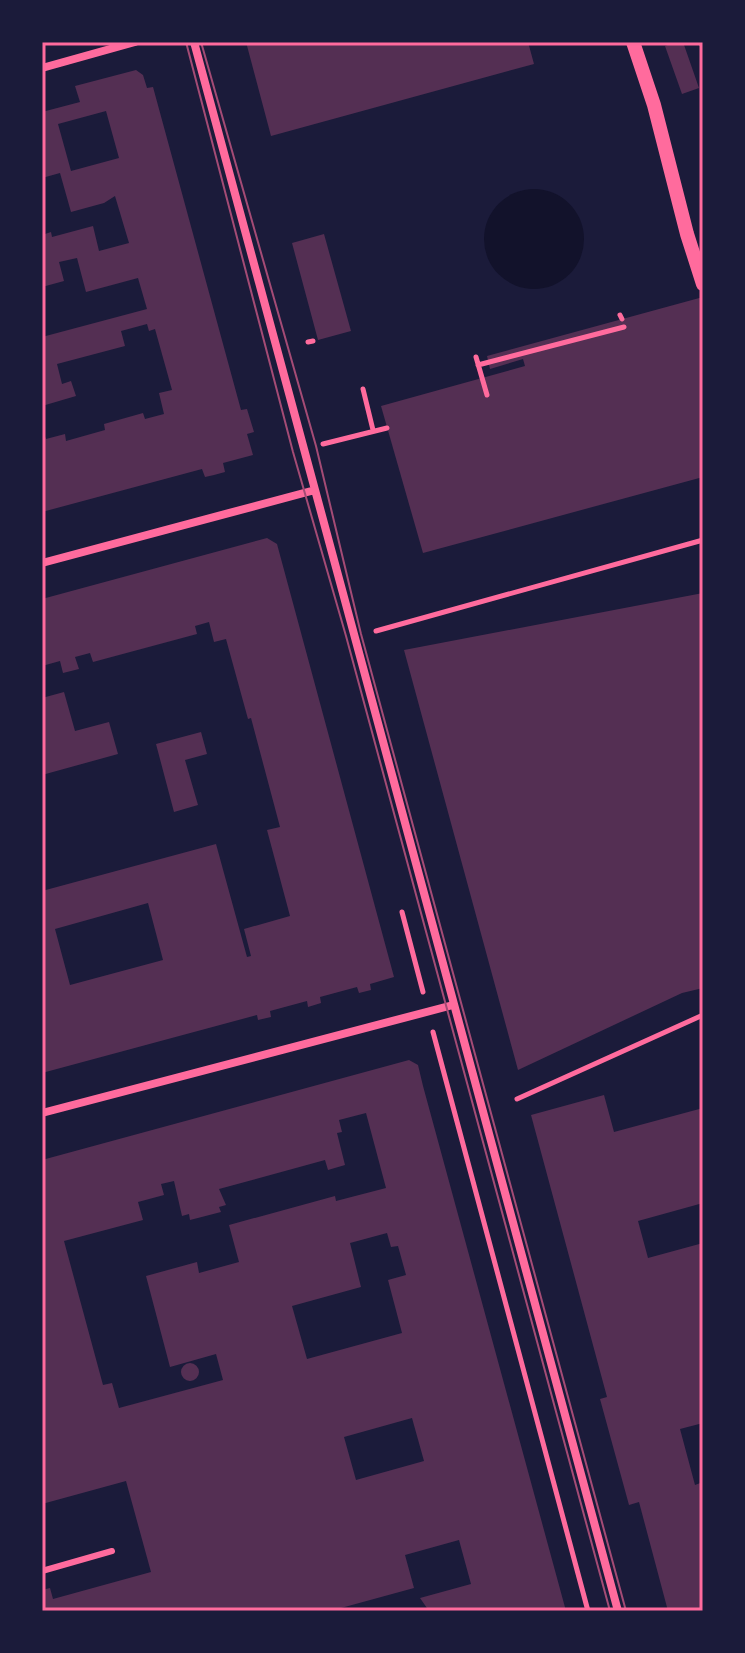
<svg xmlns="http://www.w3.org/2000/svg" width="745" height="1653" font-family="Overpass,sans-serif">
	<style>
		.water { fill: #12122b }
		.building { fill: #542f53; fill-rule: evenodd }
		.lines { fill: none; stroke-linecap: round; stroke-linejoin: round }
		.path { stroke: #ff6b9d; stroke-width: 5 }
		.service { stroke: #ff6b9d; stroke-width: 6 }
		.minor { stroke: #ff6b9d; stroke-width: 8 }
		.tertiary { stroke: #ff6b9d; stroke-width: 14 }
		.tram { stroke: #a44b75; stroke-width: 2 }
		.neatline { fill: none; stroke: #ff6b9d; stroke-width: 3 }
	</style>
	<rect width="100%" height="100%" fill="#1b1b3a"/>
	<!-- water -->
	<path class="water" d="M484 239a50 50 0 1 1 100 0a50 50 0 1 1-100 0Z"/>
	<!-- building -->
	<path class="building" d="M 246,42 L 528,42 L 534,64 L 271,136 Z
		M 676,42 L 683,42 L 699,88 L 682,94 L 665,46 Z
		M 136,70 L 143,75 L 147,88 L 153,87 L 238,399 L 241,410 L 247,409 L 254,432 L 247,434 L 253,455 L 223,463 L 225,472 L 214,475 L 205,477 L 202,469 L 42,512 L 42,430 L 46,439 L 65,434 L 66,441 L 105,430 L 104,424 L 143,413 L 145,419 L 164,414 L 159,393 L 172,390 L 155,329 L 149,331 L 147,324 L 121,331 L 125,346 L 57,364 L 62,384 L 71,381 L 76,396 L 42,406 L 42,337 L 147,309 L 138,278 L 86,292 L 77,258 L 59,262 L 64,281 L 42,287 L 42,235 L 51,232 L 52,237 L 93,226 L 99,251 L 129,243 L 115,196 L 104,203 L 71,212 L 60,173 L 42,178 L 42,112 L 80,102 L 75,86 ZM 106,111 L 119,158 L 71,171 L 58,124 Z
		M 324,234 L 351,331 L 318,340 L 292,243 Z
		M 703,297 L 703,477 L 423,553 L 381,406 L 525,366 L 523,359 L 490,369 L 487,356 Z
		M 267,538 L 277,544 L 394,977 L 370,984 L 371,990 L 359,993 L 357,987 L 320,997 L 321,1003 L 308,1007 L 307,1001 L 270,1011 L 271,1017 L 258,1020 L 257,1015 L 42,1073 L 42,891 L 216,844 L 247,957 L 251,956 L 244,929 L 290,916 L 267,830 L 280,827 L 251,718 L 248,719 L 226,639 L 214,642 L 209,622 L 195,626 L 197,634 L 93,662 L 90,653 L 75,657 L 79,669 L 63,673 L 60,661 L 42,666 L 42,599 ZM 148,903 L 163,960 L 70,985 L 55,929 Z
		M 703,593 L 703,988 L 682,993 L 518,1070 L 404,650 Z
		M 64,692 L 75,731 L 109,722 L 118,754 L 42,775 L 42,698 Z
		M 201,732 L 207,754 L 185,760 L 198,805 L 174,812 L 156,744 Z
		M 409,1060 L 418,1065 L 423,1086 L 566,1611 L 429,1611 L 420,1598 L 471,1584 L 459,1540 L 405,1555 L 414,1588 L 330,1611 L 42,1611 L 42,1590 L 50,1588 L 53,1599 L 151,1572 L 126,1481 L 42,1504 L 42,1160 ZM 366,1113 L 386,1188 L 336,1201 L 335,1196 L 229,1225 L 239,1262 L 199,1273 L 197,1262 L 146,1276 L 170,1367 L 216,1354 L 223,1380 L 119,1408 L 112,1383 L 103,1385 L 64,1241 L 143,1220 L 138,1202 L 164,1195 L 161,1184 L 174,1181 L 182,1216 L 189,1214 L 190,1220 L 221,1212 L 219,1207 L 226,1205 L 219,1189 L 325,1160 L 328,1170 L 345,1165 L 337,1133 L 342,1132 L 339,1120 ZM 387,1233 L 391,1247 L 398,1246 L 406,1275 L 388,1280 L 402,1333 L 307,1359 L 292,1306 L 361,1287 L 350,1243 ZM 412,1418 L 424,1461 L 356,1480 L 344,1437 Z
		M 604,1095 L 614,1132 L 703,1108 L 703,1203 L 638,1221 L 648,1258 L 703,1243 L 703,1423 L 680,1429 L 695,1485 L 703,1482 L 703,1611 L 668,1611 L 639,1502 L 629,1505 L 600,1399 L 607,1397 L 531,1115 Z
		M181 1372a9 9 0 1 1 18 0a9 9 0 1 1-18 0Z"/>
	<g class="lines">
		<!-- path -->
		<path class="path" d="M 701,42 L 703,47
			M 620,315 L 622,319
			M 308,342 L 313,341
			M 476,357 L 487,395
			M 478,365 L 624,327
			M 363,389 L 373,430
			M 323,444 L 387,428
			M 376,631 L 703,540
			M 402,912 L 423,992
			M 433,1032 L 588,1611
			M 517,1099 L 703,1015"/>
		<!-- service -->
		<path class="service" d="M 42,1571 L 112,1551"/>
		<!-- minor -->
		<path class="minor" d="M 194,42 L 618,1611
			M 42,68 L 135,42
			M 42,563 L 315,490
			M 42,1113 L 453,1005"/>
		<!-- tertiary -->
		<path class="tertiary" d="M 633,42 L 654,105 L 687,234 L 703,284"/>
		<!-- tram -->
		<path class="tram" d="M 186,42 L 293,452 L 346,636 L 610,1611
			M 201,42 L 316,446 L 361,634 L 626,1611"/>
	</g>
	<!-- border -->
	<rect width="745" height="1653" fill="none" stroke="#1b1b3a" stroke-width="88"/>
	<rect x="44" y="44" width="657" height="1565" class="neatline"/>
</svg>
